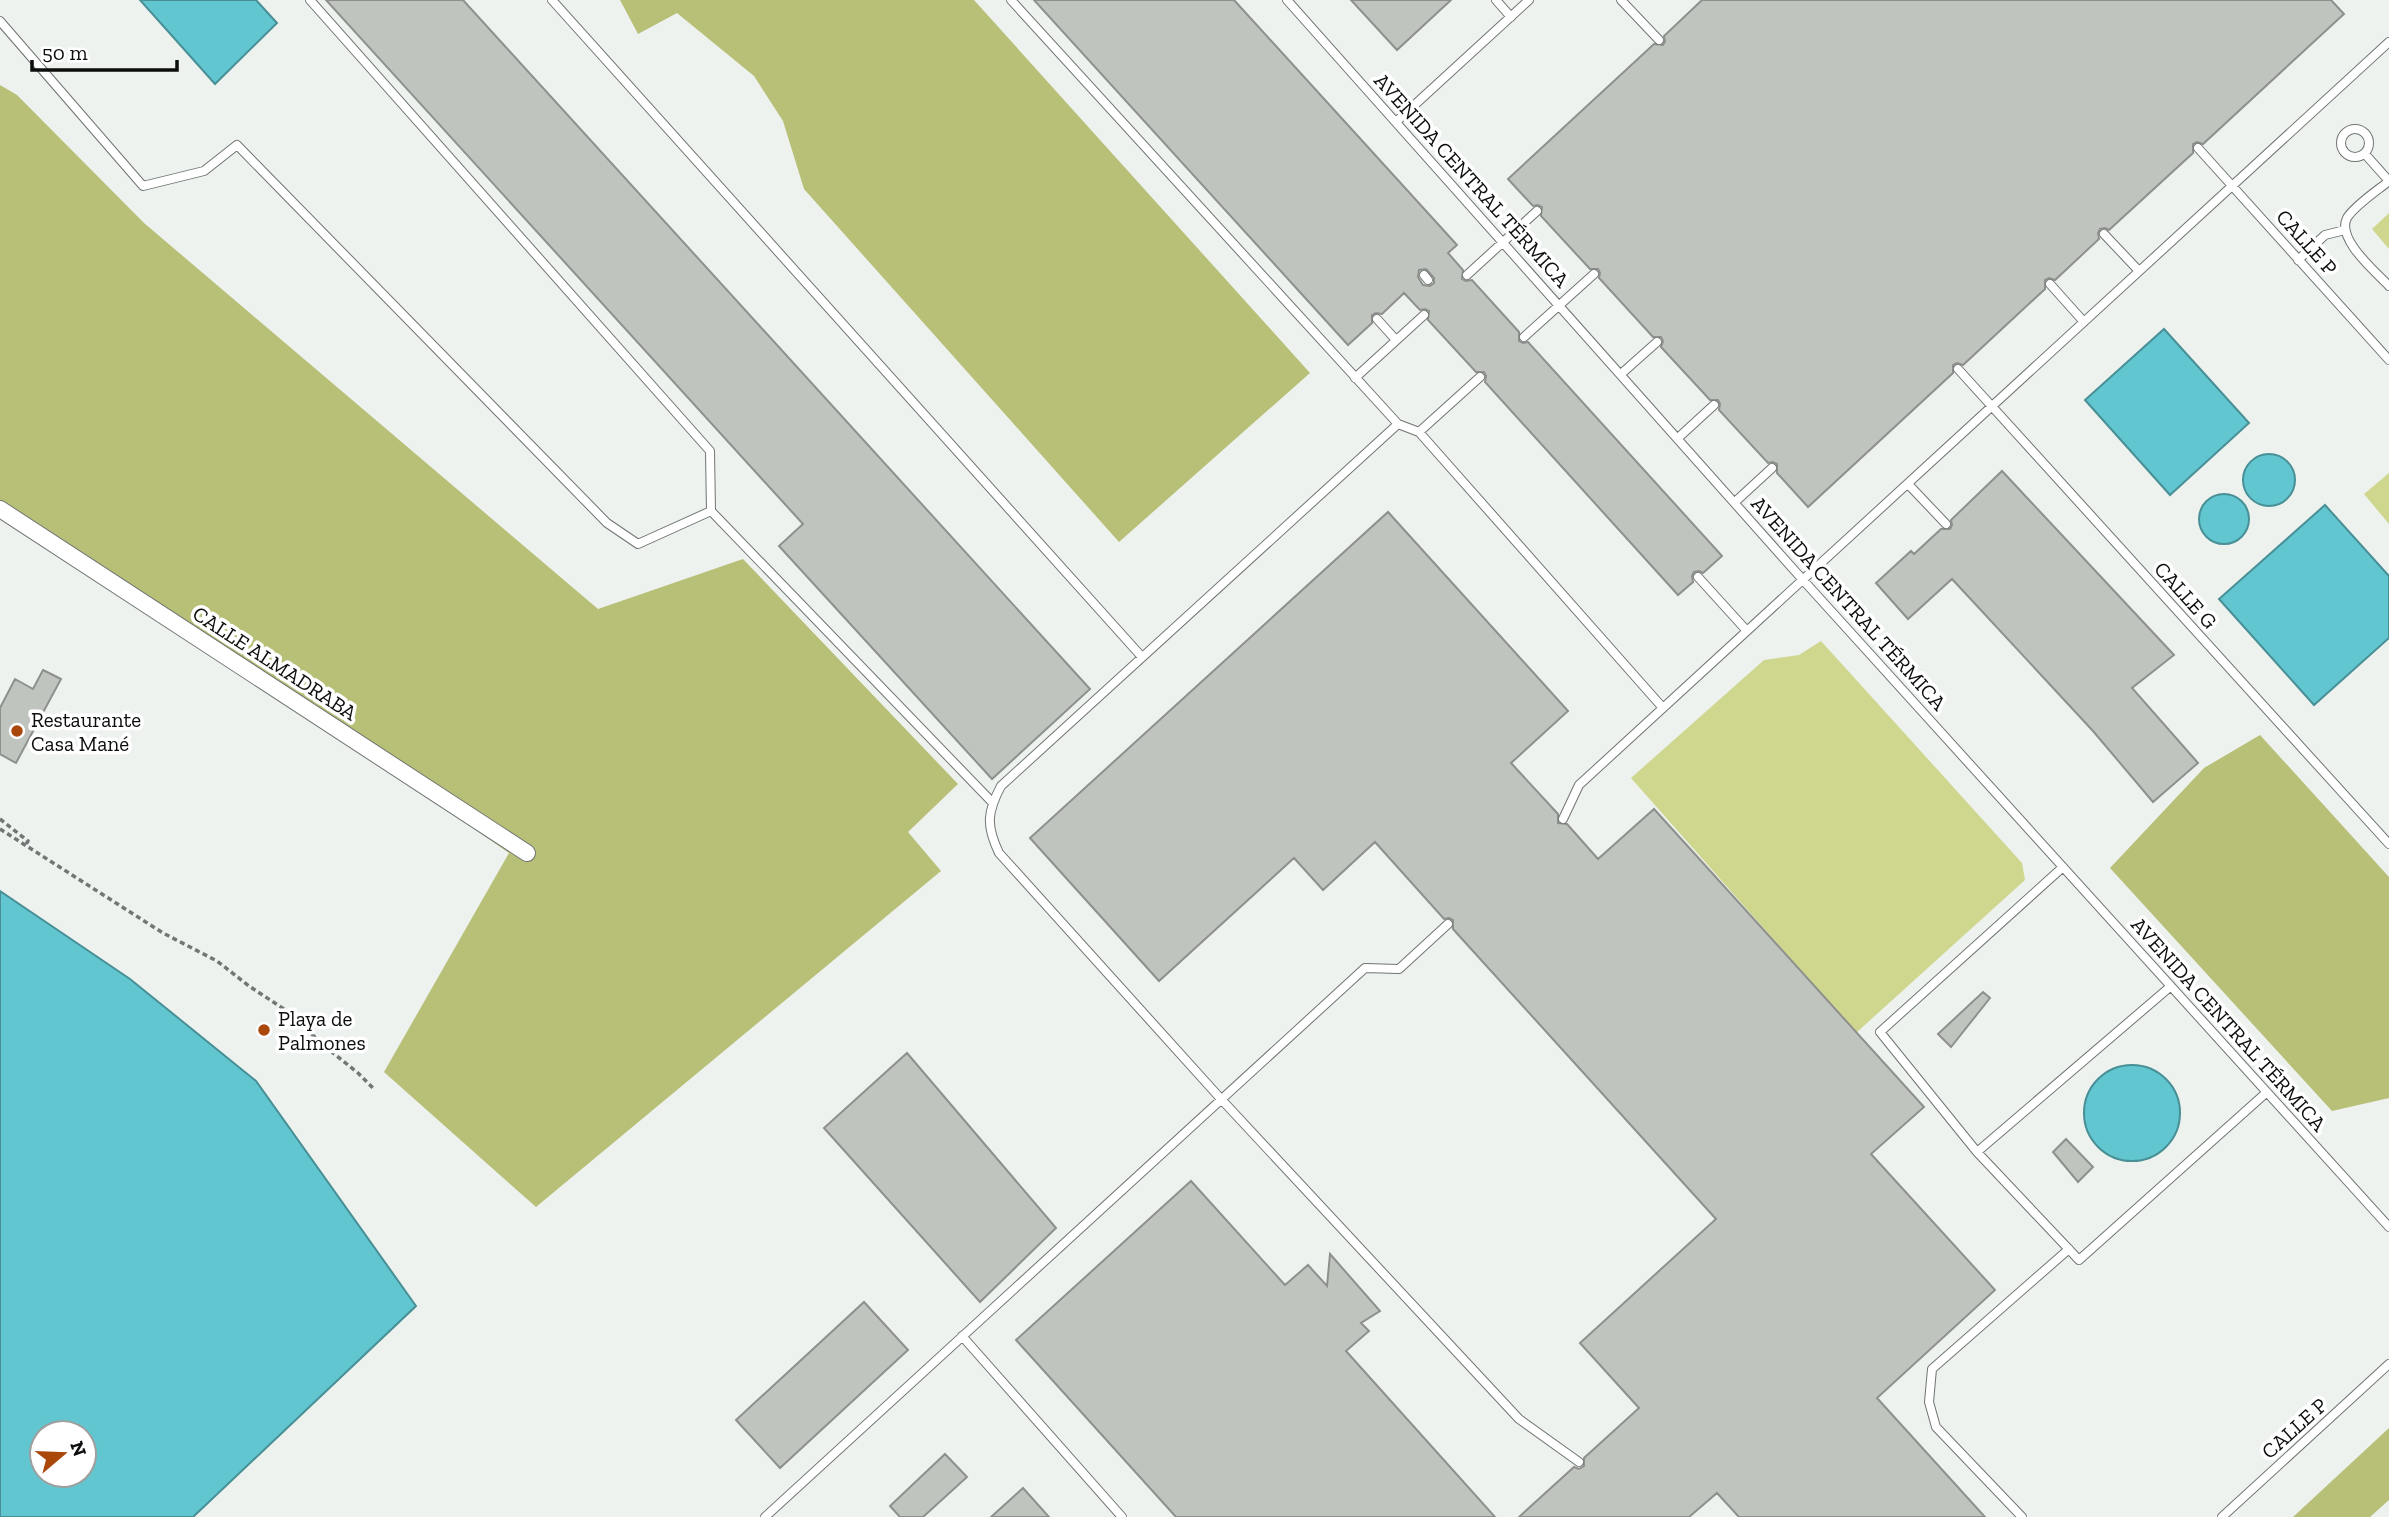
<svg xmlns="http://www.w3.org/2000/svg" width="2389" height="1517" font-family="'Zilla Slab',serif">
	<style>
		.green { fill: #cfd78e }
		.forest { fill: #b8bf77 }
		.water { fill: #61c6d0; stroke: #488f96; stroke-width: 2; fill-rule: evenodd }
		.building { fill: #c0c4bf; stroke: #8d908c; stroke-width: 2; fill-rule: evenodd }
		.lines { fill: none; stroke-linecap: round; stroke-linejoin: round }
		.lane-casing { stroke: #707572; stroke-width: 10 }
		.street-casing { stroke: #707572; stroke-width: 18 }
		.path { stroke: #727674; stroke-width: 3.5; stroke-dasharray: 5 3.5; stroke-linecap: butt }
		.lane { stroke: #fff; stroke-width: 8 }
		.street { stroke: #fff; stroke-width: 16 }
		.poi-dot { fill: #aa480b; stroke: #fff; stroke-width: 2.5 }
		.labels { text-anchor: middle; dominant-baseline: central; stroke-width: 7; stroke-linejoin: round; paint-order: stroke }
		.street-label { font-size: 21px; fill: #0c0e0d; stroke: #fff }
		.poi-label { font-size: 21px; fill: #0c0e0d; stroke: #fff; text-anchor: start }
	</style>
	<rect width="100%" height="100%" fill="#edf2ef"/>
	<!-- green -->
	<path class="green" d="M 2389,213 L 2389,249 L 2372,229 Z
		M 2389,473 L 2389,524 L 2364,494 Z
		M 1821,641 L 2022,863 L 2025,880 L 1856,1033 L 1631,778 L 1764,660 L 1799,655 Z"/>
	<!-- forest -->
	<path class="forest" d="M 620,0 L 974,0 L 1310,373 L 1119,542 L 804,189 L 783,121 L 754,76 L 677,13 L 638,34 Z
		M 0,85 L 17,95 L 144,223 L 598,609 L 743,559 L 958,784 L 908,832 L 941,871 L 536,1207 L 384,1072 L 509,853 L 215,649 L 0,507 Z
		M 2260,735 L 2389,877 L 2389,1098 L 2332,1111 L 2110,868 L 2204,768 Z
		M 2389,1428 L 2389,1500 L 2370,1517 L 2293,1517 Z"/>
	<!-- water -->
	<path class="water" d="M 140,0 L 256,0 L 277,23 L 215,84 Z
		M 2164,329 L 2249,423 L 2170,495 L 2085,400 Z
		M2243 480a26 26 0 1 1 52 0a26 26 0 1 1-52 0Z
		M2199 519a25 25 0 1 1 50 0a25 25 0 1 1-50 0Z
		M 2325,505 L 2389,576 L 2389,638 L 2314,705 L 2219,599 Z
		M 0,891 L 130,979 L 256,1081 L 416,1306 L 193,1517 L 0,1517 ZM 42,1433 L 84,1433 L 84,1475 L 42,1475 Z
		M2084 1113a48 48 0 1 1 96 0a48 48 0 1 1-96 0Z"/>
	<!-- building -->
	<path class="building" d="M 326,0 L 463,0 L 1090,689 L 992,779 L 779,546 L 803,524 Z
		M 1034,0 L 1234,0 L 1457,245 L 1448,253 L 1463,270 L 1462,279 L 1466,281 L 1472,280 L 1519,332 L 1519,341 L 1523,343 L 1528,342 L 1722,556 L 1703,573 L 1699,571 L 1694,572 L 1692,576 L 1693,582 L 1678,595 L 1485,382 L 1486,376 L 1484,372 L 1476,372 L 1428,320 L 1429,311 L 1425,309 L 1420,310 L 1404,293 L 1382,314 L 1376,313 L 1372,315 L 1372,323 L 1348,345 ZM 1426,269 L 1434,278 L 1434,283 L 1430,286 L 1423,285 L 1418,277 L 1419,270 Z
		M 1351,0 L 1451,0 L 1397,50 Z
		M 1702,0 L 2331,0 L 2344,14 L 2203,144 L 2197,142 L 2193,144 L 2193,153 L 2109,230 L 2105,228 L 2100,229 L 2098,233 L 2099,239 L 2055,280 L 2049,278 L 2045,280 L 2045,289 L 1963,365 L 1957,363 L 1953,365 L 1953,373 L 1808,507 L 1777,473 L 1777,464 L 1773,462 L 1768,463 L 1719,410 L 1720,404 L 1718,400 L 1710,400 L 1661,347 L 1663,341 L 1661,337 L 1653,337 L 1599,278 L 1600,273 L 1598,269 L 1590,269 L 1541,216 L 1542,207 L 1538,205 L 1533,206 L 1508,179 L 1654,44 L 1663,45 L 1665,41 L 1664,36 Z
		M 2002,471 L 2174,655 L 2132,688 L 2198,763 L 2153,802 L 2093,731 L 1952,579 L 1908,619 L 1876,583 L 1911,551 L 1914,554 L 1941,529 L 1950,529 L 1952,525 L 1951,520 Z
		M 1388,512 L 1568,711 L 1511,763 L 1558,814 L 1558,823 L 1567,824 L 1598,859 L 1654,809 L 1924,1107 L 1871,1154 L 1995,1290 L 1877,1398 L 1985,1517 L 1739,1517 L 1717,1493 L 1689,1517 L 1519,1517 L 1574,1467 L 1579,1469 L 1584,1466 L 1584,1458 L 1639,1408 L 1580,1343 L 1716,1219 L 1453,929 L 1453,920 L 1449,918 L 1444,919 L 1375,842 L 1323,890 L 1294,858 L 1159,981 L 1030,838 Z
		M 43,670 L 61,679 L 16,763 L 0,754 L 0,708 L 15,679 L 33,689 Z
		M 1983,992 L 1990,998 L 1951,1047 L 1938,1034 Z
		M 907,1053 L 1056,1228 L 980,1302 L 824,1128 Z
		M 2066,1139 L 2093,1167 L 2078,1182 L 2053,1152 Z
		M 1191,1181 L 1285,1285 L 1308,1265 L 1327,1286 L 1330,1254 L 1380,1311 L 1361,1323 L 1369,1331 L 1346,1351 L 1495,1517 L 1176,1517 L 1016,1340 Z
		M 864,1302 L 908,1350 L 780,1468 L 736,1420 Z
		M 945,1454 L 967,1477 L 923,1517 L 900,1517 L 890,1506 Z
		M 1023,1488 L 1049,1517 L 991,1517 Z"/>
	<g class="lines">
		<defs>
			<path id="lane" d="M 552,0 L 1142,657
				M 1011,0 L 1398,424 L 1419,432 L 1663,708
				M 1287,0 L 1803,580 L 2389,1227
				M 1496,0 L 1511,17
				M 1621,0 L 1659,40
				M 0,21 L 143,186 L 204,171 L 237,145 L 607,523 L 638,544 L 711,511 L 710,451 L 310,0
				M 1397,121 L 1529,0
				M2341 143a14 14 0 1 1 28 0a14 14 0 1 1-28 0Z
				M 2198,148 L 2389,360
				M 2365,154 L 2389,181
				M 2389,181 C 2378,190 2354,206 2347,218 C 2336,239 2376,272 2389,286
				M 2104,234 L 2139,271
				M 2298,260 L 2325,235 L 2345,230
				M 1424,275 L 1428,280
				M 1467,275 L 1537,211
				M 2050,284 L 2084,322
				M 1377,319 L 1396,340
				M 1524,337 L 1594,274
				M 1958,369 L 2389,844
				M 1621,374 L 1657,342
				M 1355,378 L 1424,315
				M 1398,424 L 1001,786 C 987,812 986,826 999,853 L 1221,1099 L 1519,1419 L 1579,1462
				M 1419,432 L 1480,377
				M 1678,438 L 1714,405
				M 1908,484 L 1946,524
				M 1735,502 L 1772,468
				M 711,511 L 992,802
				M 1698,577 L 1747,631
				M 1563,819 L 1579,785 L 2389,42
				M 2063,867 L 1880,1032 L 1977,1152 L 2171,986
				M 1977,1152 L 2079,1260 L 2267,1092
				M 962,1336 L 1122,1517
				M 765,1517 L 1365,968 L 1399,969 L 1448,924
				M 2022,1517 L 1936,1427 L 1929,1402 L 1932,1369 L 2069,1249
				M 2222,1517 L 2389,1364"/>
			<path id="street" d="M 0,509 L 527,853"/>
		</defs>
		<!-- lane casing -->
		<use href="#lane" class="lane-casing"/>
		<!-- street casing -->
		<use href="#street" class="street-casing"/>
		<!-- path -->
		<path class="path" d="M 0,819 L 28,841 L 25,846
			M 0,829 L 163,933 L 217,961 L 249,986 L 290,1013 L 322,1044 L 358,1073 L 374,1089"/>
		<!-- lane -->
		<use href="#lane" class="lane"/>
		<!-- street -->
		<use href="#street" class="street"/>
	</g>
	<!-- markers -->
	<g class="poi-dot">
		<circle cx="17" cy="731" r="7"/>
		<circle cx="264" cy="1030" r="7"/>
	</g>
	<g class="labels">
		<!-- street labels -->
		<g class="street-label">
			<text transform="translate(1472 180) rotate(48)">AVENIDA CENTRAL TÉRMICA</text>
			<text transform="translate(2307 242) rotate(48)">CALLE P</text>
			<text transform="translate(2186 595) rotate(48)">CALLE G</text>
			<text transform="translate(1849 603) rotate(48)">AVENIDA CENTRAL TÉRMICA</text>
			<text transform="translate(275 663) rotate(33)">CALLE ALMADRABA</text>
			<text transform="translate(2229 1024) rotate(48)">AVENIDA CENTRAL TÉRMICA</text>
			<text transform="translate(2294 1428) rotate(-42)">CALLE P</text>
		</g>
		<!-- poi labels -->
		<g class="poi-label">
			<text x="31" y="719">Restaurante<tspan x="31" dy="24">Casa Mané</tspan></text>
			<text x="278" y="1018">Playa de<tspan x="278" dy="24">Palmones</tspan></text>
		</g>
	</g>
	<!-- north arrow -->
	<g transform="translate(63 1454) rotate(71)"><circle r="33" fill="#ffffff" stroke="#9e9f9e" stroke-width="2"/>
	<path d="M0-5L12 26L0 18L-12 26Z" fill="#aa480b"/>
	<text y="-10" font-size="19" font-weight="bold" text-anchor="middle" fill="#0c0e0d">N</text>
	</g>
	<!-- scale -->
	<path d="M32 60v10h145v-10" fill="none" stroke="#0c0e0d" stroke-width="3.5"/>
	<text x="42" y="60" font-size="21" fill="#0c0e0d" stroke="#ffffff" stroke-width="5" paint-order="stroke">50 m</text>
</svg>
